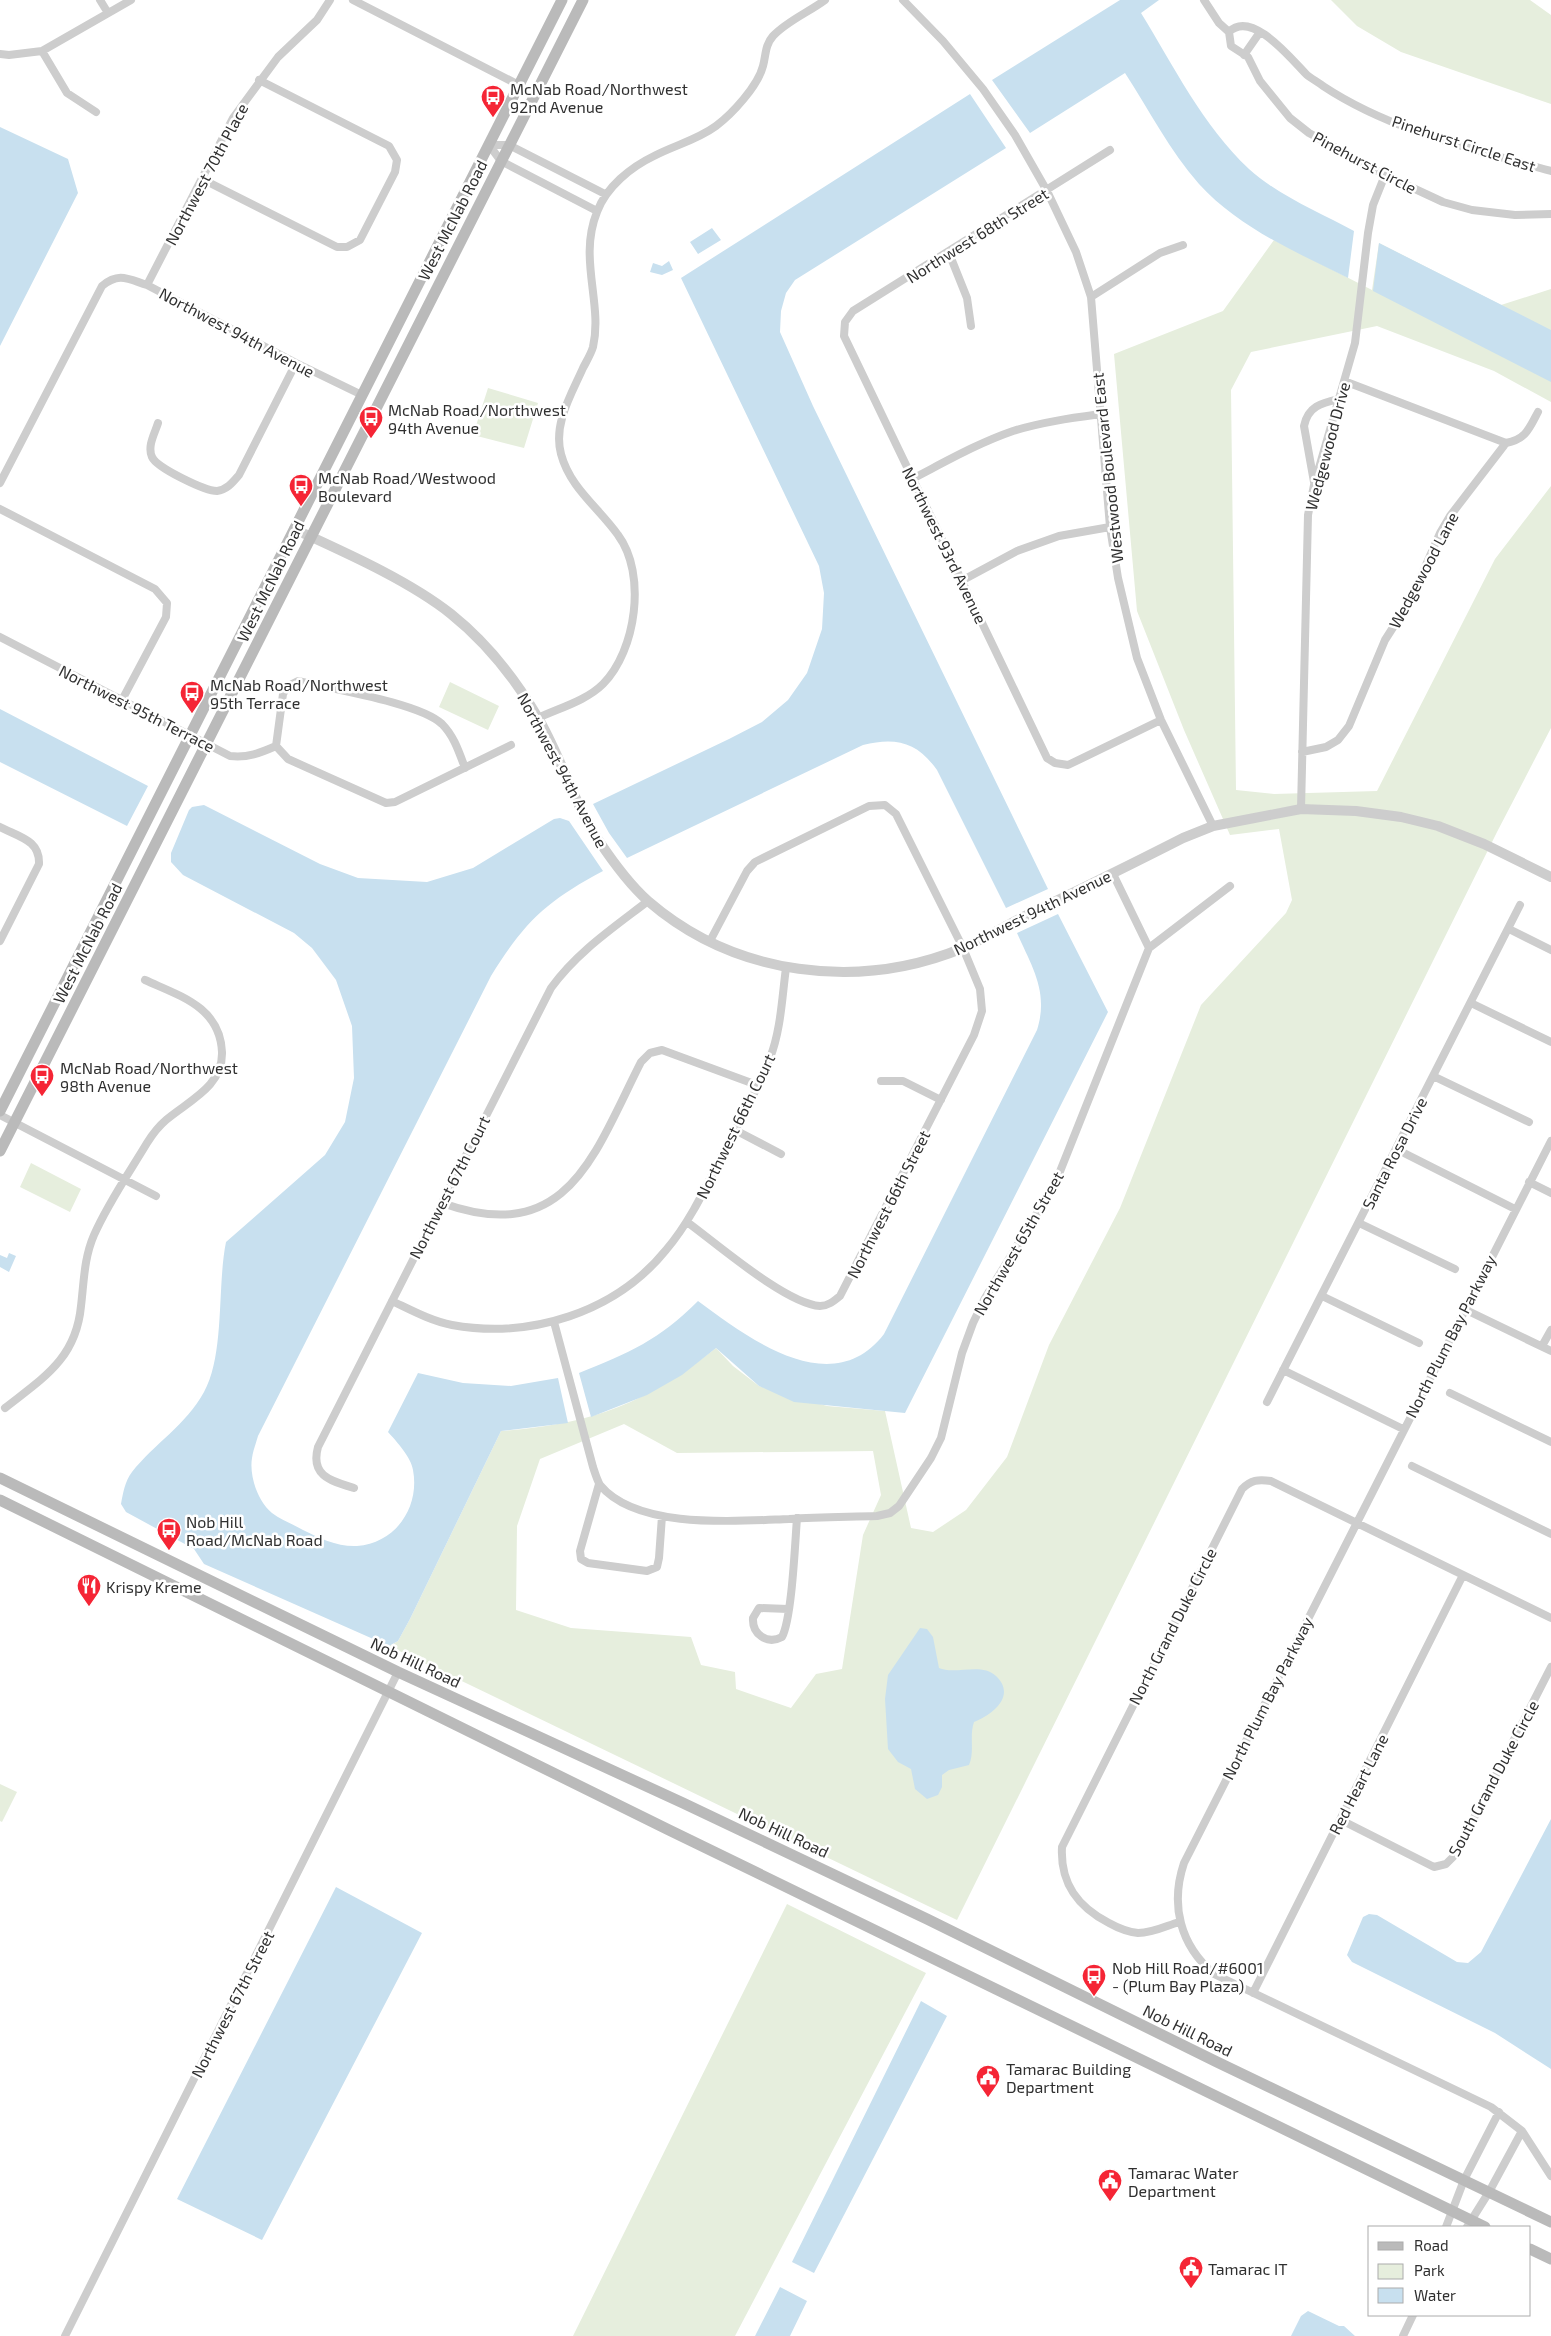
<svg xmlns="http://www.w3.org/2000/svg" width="1551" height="2336" font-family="'Exo 2',sans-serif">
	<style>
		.green { fill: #e6eedd; fill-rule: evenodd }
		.water { fill: #c8e0ef }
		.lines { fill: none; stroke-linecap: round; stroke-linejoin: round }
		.minor { stroke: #cdcdcd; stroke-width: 8 }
		.tertiary { stroke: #cdcdcd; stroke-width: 10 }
		.secondary { stroke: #bababa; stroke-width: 11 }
		.labels { text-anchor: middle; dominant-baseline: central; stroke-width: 5; stroke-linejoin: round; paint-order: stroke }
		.poi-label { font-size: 16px; fill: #303030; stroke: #fff; text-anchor: start }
		.street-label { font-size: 16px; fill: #303030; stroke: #fff }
	</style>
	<rect width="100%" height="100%" fill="#fff"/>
	<!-- green -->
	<path class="green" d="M 1331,0 L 1530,0 L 1551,15 L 1551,104 L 1401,52 L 1357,26 Z
		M 1274,240 L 1372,290 L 1379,243 L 1501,305 L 1551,289 L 1551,402 L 1494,371 L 1377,326 L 1251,352 L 1231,390 L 1236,790 L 1274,794 L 1377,791 L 1495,559 L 1551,486 L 1551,728 L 1497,832 L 957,1920 L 389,1646 L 398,1641 L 410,1619 L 501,1431 C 592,1424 643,1405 716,1348 L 733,1366 L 759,1386 L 827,1406 L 885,1411 L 911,1528 L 933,1532 L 966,1510 L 1007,1457 L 1049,1345 L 1120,1208 L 1201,1005 L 1286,913 L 1292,900 L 1279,829 L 1230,835 L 1184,730 L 1137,611 L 1114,354 L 1223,311 ZM 624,1424 L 677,1453 L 873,1451 L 881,1495 L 863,1535 L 842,1669 L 816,1674 L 791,1708 L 736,1689 L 735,1672 L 701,1665 L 691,1637 L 571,1628 L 516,1610 L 517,1526 L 540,1459 Z
		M 488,388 L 538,403 L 524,448 L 473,435 Z
		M 450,682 L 499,706 L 488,730 L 439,707 Z
		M 31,1163 L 81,1189 L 70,1212 L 20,1187 Z
		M 0,1784 L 17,1792 L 2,1822 L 0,1821 Z
		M 787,1904 L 926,1973 L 735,2336 L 573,2336 Z"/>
	<!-- water -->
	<path class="water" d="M 1120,0 L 1159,0 L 1141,13 C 1173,65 1203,126 1249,169 C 1279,196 1319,212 1354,231 L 1348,278 C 1296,252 1239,228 1199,184 C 1170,151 1149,110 1125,73 L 1030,133 L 992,80 Z
		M 970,94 L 1006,148 L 795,280 L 786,293 L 781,311 L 780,332 L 813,406 L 1048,889 L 1006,908 L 937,770 C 917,742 896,737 863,745 L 627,858 L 609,833 L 593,804 L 729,739 L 762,722 L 788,700 L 807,673 L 822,629 L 824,593 L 819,566 L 681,278 Z
		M 0,127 L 68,159 L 78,193 L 0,346 Z
		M 712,228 L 721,240 L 698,254 L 690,242 Z
		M 1379,243 L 1551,330 L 1551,382 L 1373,291 Z
		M 669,261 L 673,270 L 662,275 L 650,272 L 653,263 L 662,266 Z
		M 0,709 L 148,786 L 127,826 L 0,762 Z
		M 204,805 L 320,864 L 358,878 L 427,882 L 473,868 L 554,819 L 560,818 L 569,821 L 603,871 C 547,901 525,921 491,976 L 258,1436 C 256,1443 253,1451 252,1458 C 249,1476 258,1502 272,1513 C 281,1520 293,1524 303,1530 C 319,1538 338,1547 357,1546 C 396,1543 420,1507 413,1470 C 411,1457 397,1442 388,1432 L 418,1373 L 463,1383 L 511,1386 L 558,1378 L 568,1423 L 501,1431 L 410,1619 L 398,1641 L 389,1646 L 204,1564 L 194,1549 L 126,1512 L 121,1504 C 123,1493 125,1481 132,1472 C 154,1444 186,1425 204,1392 C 225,1354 217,1286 226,1242 L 325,1155 L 345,1122 L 354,1078 L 352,1026 L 336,980 L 312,948 L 294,933 L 183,875 L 171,862 L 171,853 L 189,810 L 192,807 Z
		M 1058,914 L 1108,1012 L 905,1413 L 794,1402 L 759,1386 L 716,1348 L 682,1375 L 647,1395 L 591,1417 L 579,1373 C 629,1353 659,1340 698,1301 C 748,1338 832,1402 884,1334 L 1037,1030 C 1049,992 1032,967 1017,933 Z
		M 9,1253 L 16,1256 L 9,1272 L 0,1267 L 0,1255 L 7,1258 Z
		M 920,1628 L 927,1629 L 933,1637 L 939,1668 C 955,1675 982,1662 996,1676 C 1017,1696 992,1715 974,1722 C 969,1736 975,1751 969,1765 L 949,1770 L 942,1775 L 942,1787 L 938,1795 L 927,1799 L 915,1789 L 911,1769 L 898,1762 L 888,1749 L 885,1699 L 888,1675 Z
		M 1551,1819 L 1551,2069 L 1495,2033 L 1352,1962 L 1347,1955 L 1363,1917 L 1369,1914 L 1377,1915 L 1457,1962 L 1468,1963 L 1481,1952 Z
		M 336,1887 L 422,1933 L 262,2240 L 177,2199 Z
		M 921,2001 L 947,2016 L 814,2273 L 792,2262 Z
		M 780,2287 L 807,2301 L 790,2336 L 755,2336 Z
		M 1308,2311 L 1339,2326 L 1344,2326 L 1355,2336 L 1291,2336 L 1301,2316 Z"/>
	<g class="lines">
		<!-- minor -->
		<path class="minor" d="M 100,0 L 108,13
			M 353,0 L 519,85
			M 903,0 L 943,41 L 983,89 L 1015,135 L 1047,191 L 1076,252 L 1091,297 L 1110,527 L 1118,578 L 1137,658 L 1161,720 L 1213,826
			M 1204,0 L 1219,23 L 1229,32
			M 1229,32 L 1231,46 L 1248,57 L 1260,81 L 1290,118 L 1309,133 L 1385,175 L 1443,202 L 1472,210 L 1515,215 L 1551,214
			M 1229,32 C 1252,9 1292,60 1307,75 C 1312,79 1318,82 1323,86 C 1391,131 1473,149 1551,171
			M 42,51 L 131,0
			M 0,54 L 9,55 L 42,51 L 67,93 L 96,112
			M 1244,55 L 1260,32
			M 489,145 L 501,161 L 597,211
			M 489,145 L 509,145 L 605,194
			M 1110,150 L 853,311 L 845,322 L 844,336 L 1047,758 L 1055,763 L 1068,765 L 1161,720
			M 202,179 L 337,247 L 347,247 L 360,240 L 395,172 L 397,160 L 389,146 L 259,80
			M 949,253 L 967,298 L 971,326
			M 147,285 L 233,118 L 278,57 L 317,20 L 330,0
			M 1091,297 L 1160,253 L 1183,245
			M 1344,381 L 1506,443
			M 158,423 C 155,433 147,446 152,457 C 157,468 205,491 217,491 C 227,490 233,482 239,475 L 296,363
			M 912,479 C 945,462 978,443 1013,431 C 1042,422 1072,418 1101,414
			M 1314,482 L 1304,426 C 1308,406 1322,403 1339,399
			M 0,483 L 102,286 C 119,272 128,279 147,285 L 296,363 L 362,395
			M 0,509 L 155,589 L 167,603 L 166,617 L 122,700
			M 963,580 L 1017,551 L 1059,536 L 1110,527
			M 0,637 L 230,756 C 248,758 260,753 276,746
			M 538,718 C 559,708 586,701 603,684 C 636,651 647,574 618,535 C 599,508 570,488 561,454 C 553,424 571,395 583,368 C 586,362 591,354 593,347 C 603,303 578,259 597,212 C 606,187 631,167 654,156 C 675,145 697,140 716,126 C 732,114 758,86 763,66 C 766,55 765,45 773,36 C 787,21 809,12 825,0
			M 1302,752 L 1326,747 L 1338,740 L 1349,726 L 1385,640 L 1410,601 L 1440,533 L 1450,516 L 1506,443 C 1526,439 1529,429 1538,412
			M 465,768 C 459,752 454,736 442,724 C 420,703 331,689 298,681 L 288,686 L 283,694 L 276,746 L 288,759 L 386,803 L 395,802 L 511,745
			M 1301,809 L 1308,515 L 1314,485 L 1355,343 L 1368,233 L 1373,205 L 1385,175
			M 0,827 C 19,837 40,840 39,864 L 0,941
			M 1113,874 L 1149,948
			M 1509,929 L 1551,950
			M 1471,1003 L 1551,1042
			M 1433,1076 L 1529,1122
			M 881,1081 L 903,1081 L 941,1100
			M 0,1115 L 156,1196
			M 735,1130 L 781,1154
			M 1551,1141 L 1184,1863 C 1170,1905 1180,1945 1214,1974 L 1491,2107 L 1522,2131 L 1551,2176
			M 1396,1149 L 1515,1209
			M 1529,1182 L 1551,1193
			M 442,1203 C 568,1248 594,1154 641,1062 L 650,1053 L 662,1050 L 757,1085
			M 687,1222 C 716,1243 786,1304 820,1306 C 828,1306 834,1301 840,1296 L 974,1035 L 982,1011 L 980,989 L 963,948 L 896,814 L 885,805 L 869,806 L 755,862 L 747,871 L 710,941
			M 1359,1223 L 1455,1269
			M 1322,1296 L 1419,1343
			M 392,1301 C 411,1310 431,1321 452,1325 C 530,1339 615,1313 666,1250 C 689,1223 704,1191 720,1159 C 737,1126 757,1092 770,1058 C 781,1030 782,997 786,968
			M 1464,1309 L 1551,1351
			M 554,1322 L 593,1467 C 595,1473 597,1480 600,1485 C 637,1530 738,1521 789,1519 C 819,1517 848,1517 877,1516 L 890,1513 L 899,1506 L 931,1458 L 941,1438 L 962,1353 L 973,1323 L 985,1298 L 1055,1184 L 1149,948 L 1230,886
			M 1542,1346 L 1551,1330
			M 1283,1370 L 1403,1429
			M 1450,1393 L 1551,1442
			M 1267,1402 L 1520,905
			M 5,1408 C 43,1378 76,1359 81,1306 C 84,1281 84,1258 94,1235 C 108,1203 129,1173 147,1143 C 152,1135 159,1126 166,1120 C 188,1101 223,1087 222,1052 C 220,1007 180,996 145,980
			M 1412,1466 L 1551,1534
			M 599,1484 L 580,1551 L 581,1559 L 588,1563 L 647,1571 L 657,1567 L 659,1558 L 662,1516
			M 354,1488 C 331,1481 310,1476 318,1447 L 551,988 C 577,952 613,928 648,901
			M 788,1609 L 759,1608 L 753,1618 C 752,1634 767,1645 782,1637 C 792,1618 795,1543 797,1518
			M 1341,1820 L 1434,1867 L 1446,1864 L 1455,1855 L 1551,1667
			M 1179,1922 C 1166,1926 1153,1933 1138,1933 C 1128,1932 1118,1928 1109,1923 C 1078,1907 1060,1884 1062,1847 L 1242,1489 C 1251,1480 1258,1479 1271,1481 L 1551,1618
			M 1253,1993 L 1463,1575
			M 1446,2227 L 1464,2180 L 1499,2112
			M 1467,2227 L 1489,2192 L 1522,2131
			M 65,2336 L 398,1672
			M 1403,2336 L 1413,2315"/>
		<!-- tertiary -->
		<path class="tertiary" d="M 294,529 C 344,552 408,580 451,614 C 486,642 514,677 537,716 C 561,756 573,802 599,841 C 613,862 629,884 648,901 C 735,976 858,991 963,948 C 984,939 1003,927 1023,917 C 1077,891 1130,865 1183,838 L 1213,826 L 1301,809 L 1356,811 L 1401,817 L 1438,826 L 1484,844 L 1551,877"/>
		<!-- secondary -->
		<path class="secondary" d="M 0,1111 L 562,0
			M 0,1151 L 583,0
			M 0,1478 L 398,1672 L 683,1803 L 927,1919 L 1217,2062 L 1551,2222
			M 0,1500 L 669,1830 L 1485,2227
			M 1530,2249 L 1551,2259"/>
	</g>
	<!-- icons -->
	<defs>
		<symbol id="bus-pin" viewBox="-11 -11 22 30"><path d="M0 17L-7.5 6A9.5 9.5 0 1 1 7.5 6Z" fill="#f52535" stroke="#fff"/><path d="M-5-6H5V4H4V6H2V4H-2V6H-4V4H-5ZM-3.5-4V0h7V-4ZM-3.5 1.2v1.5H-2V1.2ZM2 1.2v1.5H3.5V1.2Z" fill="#fff"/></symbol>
		<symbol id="restaurant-pin" viewBox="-11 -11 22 30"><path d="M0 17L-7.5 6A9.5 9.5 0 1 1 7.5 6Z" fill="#f52535" stroke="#fff"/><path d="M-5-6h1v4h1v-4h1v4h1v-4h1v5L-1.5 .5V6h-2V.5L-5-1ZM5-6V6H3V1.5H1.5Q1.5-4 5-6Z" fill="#fff"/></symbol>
		<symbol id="civic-pin" viewBox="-11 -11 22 30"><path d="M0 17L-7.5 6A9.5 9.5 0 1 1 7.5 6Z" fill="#f52535" stroke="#fff"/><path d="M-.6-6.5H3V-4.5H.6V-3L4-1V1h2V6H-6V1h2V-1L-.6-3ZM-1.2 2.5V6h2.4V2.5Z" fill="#fff"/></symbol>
	</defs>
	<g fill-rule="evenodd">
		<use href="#bus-pin" x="479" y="83" width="28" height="38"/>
		<use href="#bus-pin" x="357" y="404" width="28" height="38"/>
		<use href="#bus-pin" x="287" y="472" width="28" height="38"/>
		<use href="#bus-pin" x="178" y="679" width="28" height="38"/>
		<use href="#bus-pin" x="28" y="1062" width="28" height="38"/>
		<use href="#bus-pin" x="155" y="1516" width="28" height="38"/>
		<use href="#restaurant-pin" x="75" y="1572" width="28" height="38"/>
		<use href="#bus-pin" x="1080" y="1962" width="28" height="38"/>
		<use href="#civic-pin" x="974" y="2063" width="28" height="38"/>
		<use href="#civic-pin" x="1096" y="2167" width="28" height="38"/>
		<use href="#civic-pin" x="1177" y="2254" width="28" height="38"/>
	</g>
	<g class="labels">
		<!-- poi labels -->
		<g class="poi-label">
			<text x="510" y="88">McNab Road/Northwest<tspan x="510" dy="18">92nd Avenue</tspan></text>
			<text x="388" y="409">McNab Road/Northwest<tspan x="388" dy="18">94th Avenue</tspan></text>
			<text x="318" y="477">McNab Road/Westwood<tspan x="318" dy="18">Boulevard</tspan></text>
			<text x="210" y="684">McNab Road/Northwest<tspan x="210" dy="18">95th Terrace</tspan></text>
			<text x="60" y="1067">McNab Road/Northwest<tspan x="60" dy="18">98th Avenue</tspan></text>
			<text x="186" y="1521">Nob Hill<tspan x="186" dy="18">Road/McNab Road</tspan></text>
			<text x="106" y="1586">Krispy Kreme</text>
			<text x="1112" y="1967">Nob Hill Road/#6001<tspan x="1112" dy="18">- (Plum Bay Plaza)</tspan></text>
			<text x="1006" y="2068">Tamarac Building<tspan x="1006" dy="18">Department</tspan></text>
			<text x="1128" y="2172">Tamarac Water<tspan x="1128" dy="18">Department</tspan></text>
			<text x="1208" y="2268">Tamarac IT</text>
		</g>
		<!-- street labels -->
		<g class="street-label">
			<text transform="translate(1464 143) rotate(18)">Pinehurst Circle East</text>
			<text transform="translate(1365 162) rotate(28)">Pinehurst Circle</text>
			<text transform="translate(206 174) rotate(-62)">Northwest 70th Place</text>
			<text transform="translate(452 220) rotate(-63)">West McNab Road</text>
			<text transform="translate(977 235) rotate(-32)">Northwest 68th Street</text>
			<text transform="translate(237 332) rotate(28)">Northwest 94th Avenue</text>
			<text transform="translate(1327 446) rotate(-75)">Wedgewood Drive</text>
			<text transform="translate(1107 468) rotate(-96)">Westwood Boulevard East</text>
			<text transform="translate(945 545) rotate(64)">Northwest 93rd Avenue</text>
			<text transform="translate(1423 570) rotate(-62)">Wedgewood Lane</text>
			<text transform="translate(270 581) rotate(-64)">West McNab Road</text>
			<text transform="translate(137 708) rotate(27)">Northwest 95th Terrace</text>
			<text transform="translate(563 770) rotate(62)">Northwest 94th Avenue</text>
			<text transform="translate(1032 912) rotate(-26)">Northwest 94th Avenue</text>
			<text transform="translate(87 943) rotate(-63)">West McNab Road</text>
			<text transform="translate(735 1126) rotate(-64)">Northwest 66th Court</text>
			<text transform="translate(1394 1153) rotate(-63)">Santa Rosa Drive</text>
			<text transform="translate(449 1187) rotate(-63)">Northwest 67th Court</text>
			<text transform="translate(888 1204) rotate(-63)">Northwest 66th Street</text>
			<text transform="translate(1018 1243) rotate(-60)">Northwest 65th Street</text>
			<text transform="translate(1450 1336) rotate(-63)">North Plum Bay Parkway</text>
			<text transform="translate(1172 1626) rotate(-63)">North Grand Duke Circle</text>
			<text transform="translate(416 1662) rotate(25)">Nob Hill Road</text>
			<text transform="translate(1267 1698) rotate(-63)">North Plum Bay Parkway</text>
			<text transform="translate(1493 1778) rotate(-62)">South Grand Duke Circle</text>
			<text transform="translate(1358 1784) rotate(-63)">Red Heart Lane</text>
			<text transform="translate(784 1832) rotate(25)">Nob Hill Road</text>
			<text transform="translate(232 2004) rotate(-63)">Northwest 67th Street</text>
			<text transform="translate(1188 2030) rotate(26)">Nob Hill Road</text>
		</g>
	</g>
	<!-- legend -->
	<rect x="1368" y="2226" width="162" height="90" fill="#ffffff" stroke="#acacac"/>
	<rect x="1378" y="2242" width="25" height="8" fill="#bababa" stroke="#acacac"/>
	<text x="1414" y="2251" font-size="15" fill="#303030">Road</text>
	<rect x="1378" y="2264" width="25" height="15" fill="#e6eedd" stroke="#acacac"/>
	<text x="1414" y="2276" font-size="15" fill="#303030">Park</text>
	<rect x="1378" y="2288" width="25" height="15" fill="#c8e0ef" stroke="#acacac"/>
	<text x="1414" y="2301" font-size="15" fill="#303030">Water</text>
</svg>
